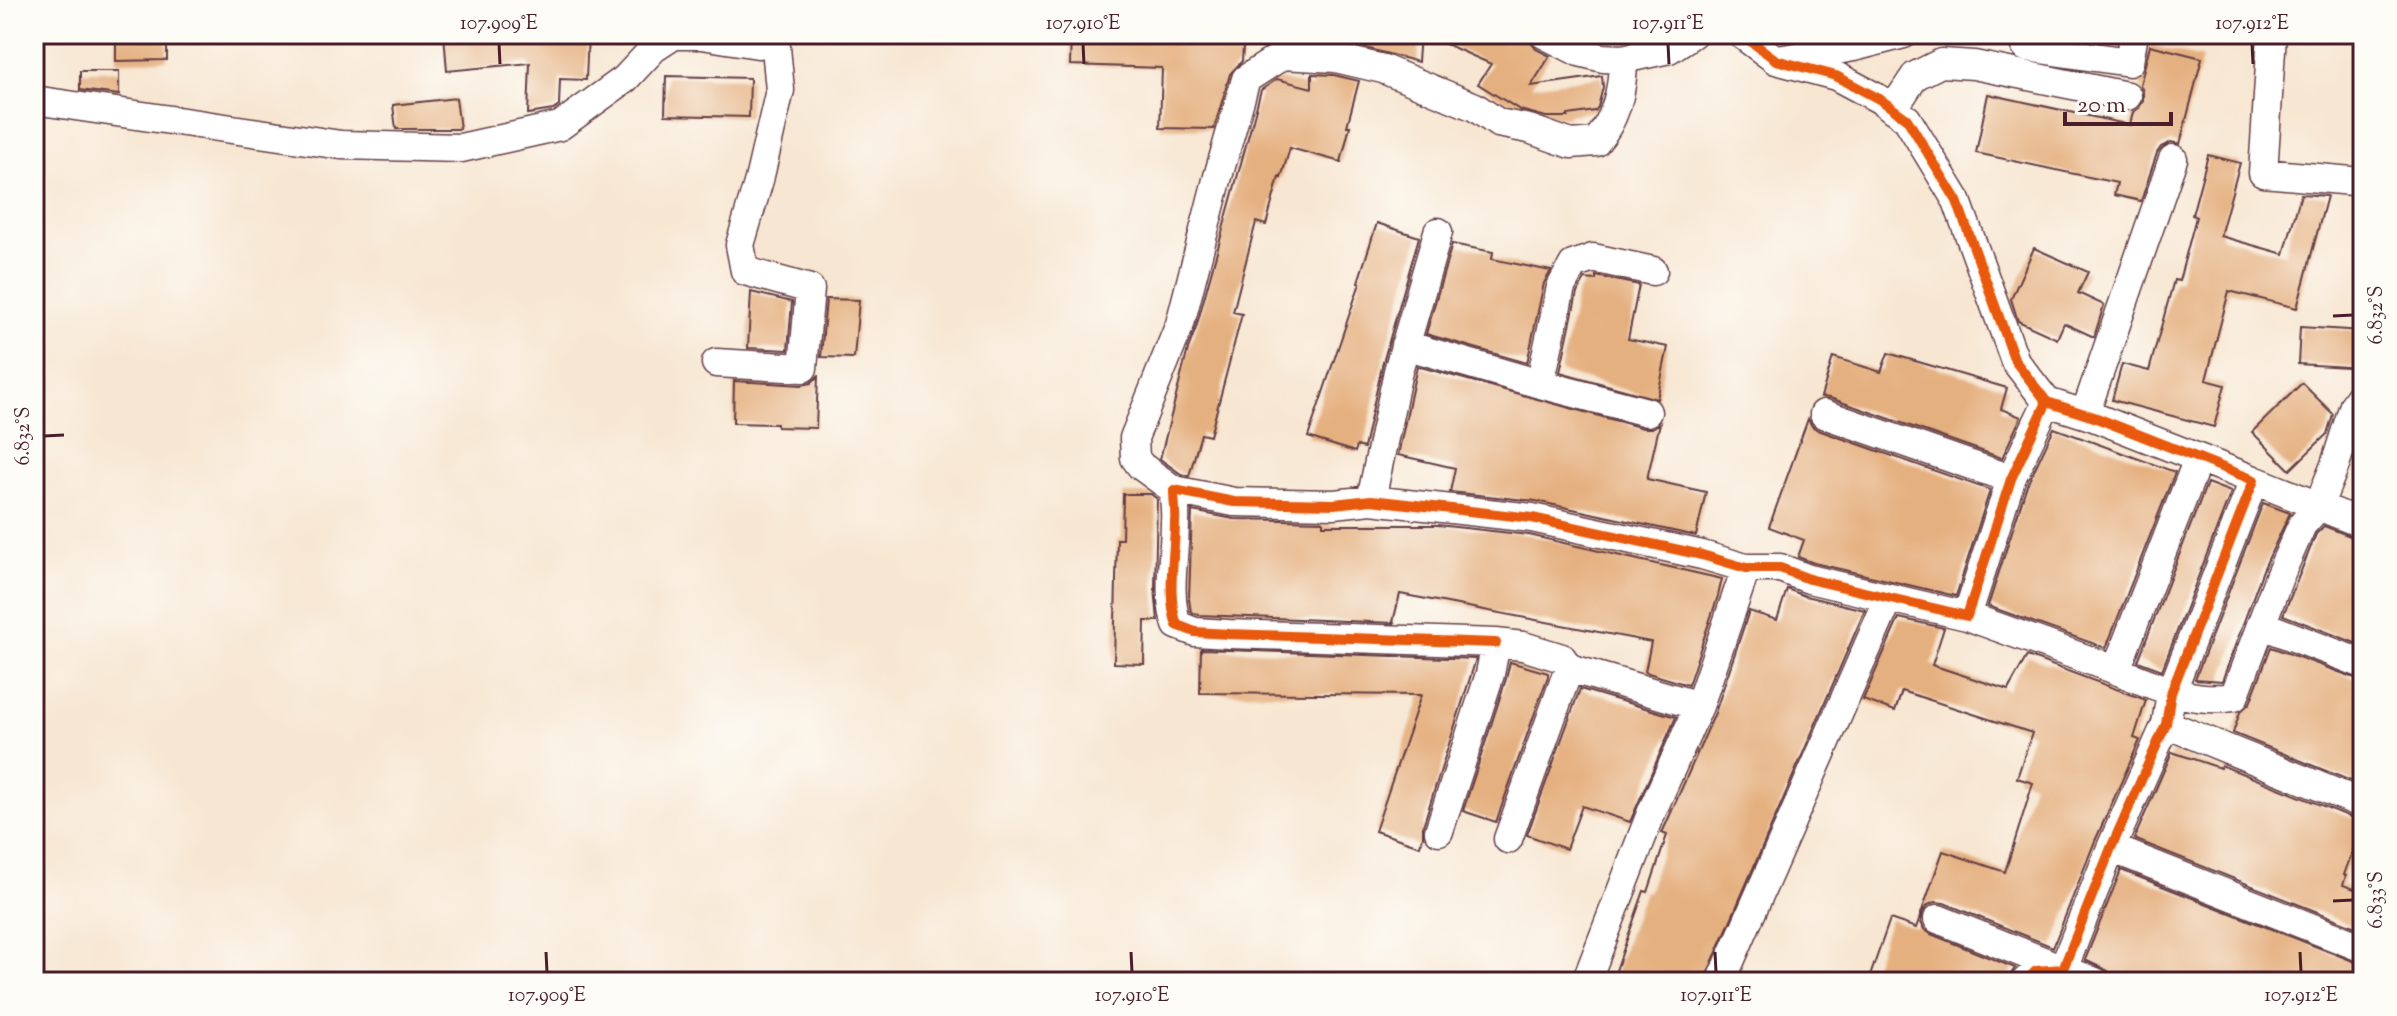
<svg xmlns="http://www.w3.org/2000/svg" width="2397" height="1016" font-family="'Sorts Mill Goudy',serif">
	<style>
		.building { fill: #e5b080 }
		.lines { fill: none; stroke-linecap: round; stroke-linejoin: round }
		.minor-casing { stroke: #643d44; stroke-width: 31 }
		.minor { stroke: #fff; stroke-width: 28 }
		.cycleway-casing { stroke: #fdfcf7; stroke-width: 15 }
		.cycleway { stroke: #e8590c; stroke-width: 10 }
		.ticks { fill: none; stroke: #4a1f2b; stroke-width: 3 }
		.neatline { fill: none; stroke: #4a1f2b; stroke-width: 3 }
		.ticks-label { font-size: 20px; text-anchor: middle; fill: #4a1f2b }
	</style>
	<rect width="100%" height="100%" fill="#fdfcf7"/>
	<filter id="ink" filterUnits="userSpaceOnUse"><feTurbulence type="fractalNoise" baseFrequency=".0125" numOctaves="2"/><feDisplacementMap in="SourceGraphic" scale="16" xChannelSelector="R" yChannelSelector="G"/><feConvolveMatrix kernelMatrix="1 2 1 2 8 2 1 2 1" color-interpolation-filters="sRGB"/></filter>
	<filter id="wash" filterUnits="userSpaceOnUse"><feTurbulence type="fractalNoise" baseFrequency=".006" numOctaves="4" result="noise"/><feDisplacementMap in="SourceGraphic" scale="32" xChannelSelector="R" yChannelSelector="G"/><feGaussianBlur stdDeviation="1.8" result="paint"/><feColorMatrix in="noise" values="0 0 0 0 0 0 0 0 0 0 0 0 0 0 0 0 0 1.4 0 .05"/><feComposite in="paint" operator="in"/></filter>
	<g filter="url(#wash)">
		<rect width="100%" height="100%" fill="#f7e6d1"/>
		<g id="blocks">
			<!-- building -->
			<path class="building" d="M 116,34 L 167,34 L 167,60 L 116,61 Z
				M 444,34 L 588,34 L 586,80 L 560,79 L 559,106 L 553,110 L 528,114 L 530,63 L 447,71 Z
				M 1071,34 L 1244,34 L 1242,61 L 1230,74 L 1214,129 L 1160,128 L 1162,68 L 1070,65 Z
				M 1313,34 L 1420,34 L 1418,62 L 1340,41 L 1313,40 Z
				M 1423,34 L 1519,34 L 1529,40 L 1536,49 L 1550,56 L 1531,86 L 1602,76 L 1603,87 L 1598,107 L 1595,111 L 1568,115 L 1568,117 L 1546,117 L 1520,110 L 1478,84 L 1491,64 Z
				M 2150,45 L 2202,58 L 2180,144 L 2171,142 L 2161,147 L 2157,153 L 2141,201 L 2114,195 L 2117,183 L 1976,153 L 1988,94 L 2130,125 L 2133,112 L 2139,108 L 2143,100 L 2143,91 L 2140,85 Z
				M 80,71 L 119,71 L 119,95 L 80,90 Z
				M 1312,74 L 1334,75 L 1359,81 L 1347,126 L 1350,126 L 1341,162 L 1290,148 L 1281,178 L 1279,177 L 1266,225 L 1256,222 L 1233,312 L 1242,314 L 1210,436 L 1201,434 L 1189,476 L 1181,474 L 1160,459 L 1188,349 L 1196,328 L 1261,90 L 1277,79 L 1312,88 Z
				M 666,76 L 750,78 L 749,117 L 665,115 Z
				M 456,98 L 460,129 L 396,129 L 393,105 Z
				M 2208,155 L 2240,163 L 2220,236 L 2284,254 L 2301,194 L 2327,196 L 2297,308 L 2229,291 L 2206,380 L 2225,385 L 2214,427 L 2112,400 L 2122,364 L 2149,371 L 2174,280 L 2179,281 L 2196,217 L 2192,215 Z
				M 1377,223 L 1419,237 L 1382,366 L 1364,448 L 1357,446 L 1355,452 L 1308,437 L 1360,283 L 1358,282 Z
				M 1452,244 L 1493,252 L 1492,259 L 1551,271 L 1544,283 L 1527,363 L 1426,334 Z
				M 2034,248 L 2088,272 L 2078,293 L 2104,305 L 2094,337 L 2064,323 L 2057,339 L 2018,321 L 2011,299 Z
				M 1596,276 L 1639,285 L 1628,339 L 1668,347 L 1657,399 L 1560,372 L 1577,293 L 1585,279 L 1596,280 Z
				M 751,292 L 792,302 L 788,350 L 748,348 Z
				M 826,299 L 859,300 L 854,358 L 821,357 Z
				M 2300,327 L 2363,331 L 2363,368 L 2298,364 Z
				M 1888,353 L 2007,388 L 2001,409 L 2021,417 L 2002,458 L 1830,398 L 1821,397 L 1833,357 L 1881,372 Z
				M 1417,366 L 1643,428 L 1652,428 L 1660,423 L 1647,479 L 1706,492 L 1696,536 L 1536,501 L 1450,492 L 1455,468 L 1398,455 Z
				M 818,376 L 816,428 L 777,427 L 777,424 L 733,423 L 734,381 L 802,385 L 811,383 Z
				M 2302,383 L 2333,414 L 2327,434 L 2290,470 L 2252,432 Z
				M 1808,419 L 1812,426 L 1818,430 L 1990,490 L 1956,596 L 1814,563 L 1798,557 L 1804,540 L 1769,527 Z
				M 2054,428 L 2175,472 L 2106,648 L 1988,606 L 2027,485 Z
				M 2207,483 L 2231,492 L 2162,670 L 2138,661 Z
				M 1123,494 L 1151,494 L 1157,499 L 1155,588 L 1158,621 L 1145,621 L 1144,664 L 1114,663 L 1117,539 L 1122,539 Z
				M 2263,503 L 2290,513 L 2263,570 L 2222,681 L 2195,679 Z
				M 1192,511 L 1234,519 L 1323,521 L 1323,525 L 1437,525 L 1529,535 L 1722,579 L 1718,596 L 1688,685 L 1645,672 L 1651,642 L 1400,594 L 1393,622 L 1395,623 L 1199,615 L 1191,612 L 1189,599 Z
				M 2324,526 L 2363,541 L 2363,646 L 2283,615 L 2316,534 Z
				M 1787,589 L 1805,596 L 1865,610 L 1704,982 L 1612,982 L 1644,891 L 1648,892 L 1667,835 L 1662,833 L 1715,713 L 1749,611 L 1777,620 Z
				M 1899,618 L 1944,628 L 1932,665 L 2008,690 L 2027,656 L 2146,700 L 2134,738 L 2140,740 L 2095,841 L 2053,947 L 1944,903 L 1935,902 L 1928,905 L 1923,912 L 1921,922 L 1924,929 L 1931,934 L 2015,968 L 2009,977 L 2008,982 L 1868,982 L 1890,919 L 1916,928 L 1943,851 L 2005,872 L 2033,783 L 2017,778 L 2032,733 L 1902,691 L 1895,711 L 1863,700 Z
				M 2271,647 L 2363,681 L 2363,786 L 2233,733 L 2240,712 L 2250,703 Z
				M 1201,649 L 1476,659 L 1423,826 L 1423,836 L 1420,846 L 1375,831 L 1421,695 L 1200,693 Z
				M 1510,662 L 1548,673 L 1548,676 L 1496,822 L 1463,811 L 1506,679 Z
				M 1580,689 L 1676,717 L 1630,822 L 1582,806 L 1566,849 L 1527,835 Z
				M 2172,752 L 2220,768 L 2221,765 L 2363,822 L 2344,875 L 2346,876 L 2343,885 L 2363,892 L 2363,930 L 2134,839 Z
				M 2121,870 L 2363,965 L 2363,982 L 2112,982 L 2108,971 L 2085,960 Z"/>
		</g>
	</g>
	<g filter="url(#ink)">
		<use href="#blocks" fill-opacity="0" stroke="#643d44" stroke-width="2"/>
		<g class="lines">
			<defs>
				<path id="minor" d="M 1544,34 L 1579,52 L 1603,58 L 1623,59 L 1669,49 L 1692,34
					M 1741,34 L 1776,60 L 1836,76 L 1881,100 L 1907,119 L 1957,201 L 2015,361 L 2047,402 L 2094,417 L 2254,480 L 2171,693 L 2166,724 L 2111,848 L 2063,969 L 2036,971 L 2025,982
					M 2272,34 L 2263,173 L 2363,182
					M 2026,47 L 2129,62 L 2134,34
					M 1784,59 L 1854,47 L 1904,34
					M 34,100 L 341,145 L 461,148 L 560,126 L 625,79 L 654,48 L 674,35 L 702,35 L 758,44 L 768,42 L 775,37 L 775,34
					M 1893,109 L 1915,76 L 1941,63 L 1974,65 L 2127,96
					M 1405,345 L 1540,384 L 1647,412
					M 716,363 L 803,368 L 810,289 L 745,271 L 740,245 L 759,180 L 780,90 L 775,37
					M 1540,384 L 1561,287 L 1573,265 L 1593,258 L 1653,271
					M 1824,414 L 2011,479
					M 2085,414 L 2173,159
					M 2254,480 L 2363,524
					M 1174,490 L 1141,466 L 1135,458 L 1134,438 L 1180,324 L 1217,180 L 1246,79 L 1283,55 L 1336,58 L 1383,69 L 1475,107 L 1498,123 L 1529,129 L 1571,144 L 1596,142 C 1616,119 1623,88 1623,59
					M 1371,500 L 1398,371 L 1438,232
					M 1967,616 C 2014,633 2061,650 2108,667 C 2151,683 2187,704 2234,697 L 2279,577 L 2302,525 L 2318,507 L 2335,465 L 2354,405 L 2363,392
					M 2262,625 L 2363,664
					M 1496,643 L 1229,634 L 1195,632 L 1177,625 C 1166,593 1175,556 1175,522 C 1176,512 1174,501 1174,490 L 1234,502 L 1334,504 L 1371,500 L 1532,518 L 1702,555 L 1746,568 L 1780,568 L 1809,579 L 1967,616 L 2011,479 L 2047,402
					M 2116,670 L 2198,459
					M 2166,724 L 2363,804
					M 1439,831 L 1490,674 L 1496,643 L 1523,646 L 1562,658 L 1569,668 L 1699,706
					M 1508,839 L 1569,668
					M 2111,848 L 2363,948
					M 1938,919 L 2095,982
					M 1586,982 L 1652,811 L 1699,706 L 1746,568
					M 1721,982 L 1889,598"/>
			</defs>
			<!-- minor casing -->
			<use href="#minor" class="minor-casing"/>
			<!-- minor -->
			<use href="#minor" class="minor"/>
			<defs>
				<path id="cycleway" d="M 1741,34 L 1776,60 L 1836,76 L 1881,100 L 1907,119 L 1957,201 L 2015,361 L 2047,402 L 2094,417 L 2254,480 L 2171,693 L 2166,724 L 2111,848 L 2063,969 L 2036,971 L 2025,982
					M 1496,643 L 1229,634 L 1195,632 L 1177,625 C 1166,593 1175,556 1175,522 C 1176,512 1174,501 1174,490 L 1234,502 L 1334,504 L 1371,500 L 1532,518 L 1702,555 L 1746,568 L 1780,568 L 1809,579 L 1967,616 L 2011,479 L 2047,402"/>
			</defs>
			<!-- cycleway casing -->
			<use href="#cycleway" class="cycleway-casing"/>
			<!-- cycleway -->
			<use href="#cycleway" class="cycleway"/>
		</g>
	</g>
	<!-- ticks -->
	<path class="ticks" d="M 499,44 L 500,64M 1083,44 L 1084,64M 1668,44 L 1669,64M 2252,44 L 2253,64M 2333,316 L 2353,315M 44,436 L 64,435M 2333,901 L 2353,900M 546,952 L 547,972M 1131,952 L 1132,972M 1715,952 L 1716,972M 2300,952 L 2301,972"/>
	<!-- margin -->
	<rect width="2397" height="1016" fill="none" stroke="#fdfcf7" stroke-width="88"/>
	<!-- scale -->
	<path d="M2065 112v12h106v-12" fill="none" stroke="#4a1f2b" stroke-width="4"/>
	<text x="2077" y="112" font-size="24" fill="#4a1f2b" stroke="#fdfcf7" stroke-width="6" paint-order="stroke">20 m</text>
	<rect x="44" y="44" width="2309" height="928" class="neatline"/>
	<g class="ticks-label">
		<text x="499" y="29">107.909°E</text>
		<text x="1083" y="29">107.910°E</text>
		<text x="1668" y="29">107.911°E</text>
		<text x="2252" y="29">107.912°E</text>
		<text transform="translate(2375 315) rotate(-90)" y="7">6.832°S</text>
		<text transform="translate(22 436) rotate(-90)" y="7">6.832°S</text>
		<text transform="translate(2375 900) rotate(-90)" y="7">6.833°S</text>
		<text x="547" y="1001">107.909°E</text>
		<text x="1132" y="1001">107.910°E</text>
		<text x="1716" y="1001">107.911°E</text>
		<text x="2301" y="1001">107.912°E</text>
	</g>
</svg>
